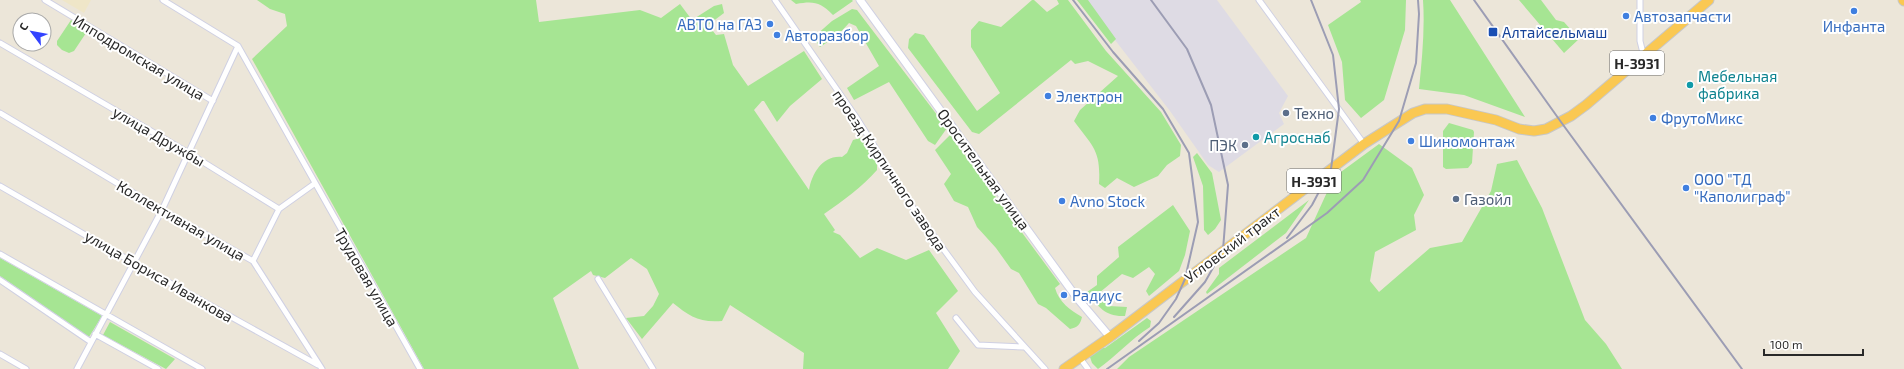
<svg xmlns="http://www.w3.org/2000/svg" width="1904" height="369" font-family="'Exo 2',sans-serif">
	<style>
		.industrial { fill: #dedbe4 }
		.education { fill: #efe6c8 }
		.green { fill: #a6e593 }
		.lines { fill: none; stroke-linecap: round; stroke-linejoin: round }
		.minor-casing { stroke: #cfd0e3; stroke-width: 7 }
		.secondary-casing { stroke: #cfd0e3; stroke-width: 9 }
		.trunk-casing { stroke: #c7c7c7; stroke-width: 11 }
		.minor { stroke: #fff; stroke-width: 5 }
		.secondary { stroke: #fff; stroke-width: 7 }
		.trunk { stroke: #fac852; stroke-width: 9 }
		.rail { stroke: #9c9db4; stroke-width: 2 }
		.shop-dot { fill: #3f7fe0; stroke: #fff; stroke-width: 1.5 }
		.transit-dot { fill: #1a4fb4; stroke: #fff; stroke-width: 1.5 }
		.culture-dot { fill: #0f9aa8; stroke: #fff; stroke-width: 1.5 }
		.service-dot { fill: #5c6f8a; stroke: #fff; stroke-width: 1.5 }
		.labels { text-anchor: middle; dominant-baseline: central; stroke-width: 4; stroke-linejoin: round; paint-order: stroke }
		.shield { fill: #fff; stroke: #696969; stroke-width: 1 }
		.shield-label { font-size: 14px; font-weight: bold; fill: #292929 }
		.shop-label { font-size: 15px; fill: #366cbe; stroke: #fff; text-anchor: start }
		.transit-label { font-size: 15px; fill: #164399; stroke: #fff; text-anchor: start }
		.street-label { font-size: 15px; fill: #292929; stroke: #fff }
		.culture-label { font-size: 15px; fill: #0d838f; stroke: #fff; text-anchor: start }
		.service-label { font-size: 15px; fill: #4e5e75; stroke: #fff; text-anchor: start }
	</style>
	<rect width="100%" height="100%" fill="#ece6d9"/>
	<!-- industrial -->
	<path class="industrial" d="M 1084,0 L 1217,0 L 1288,96 L 1279,113 L 1284,124 L 1219,172 L 1208,165 L 1170,111 Z"/>
	<!-- education -->
	<path class="education" d="M 62,0 L 91,0 L 84,13 Z"/>
	<!-- green -->
	<path class="green" d="M 257,0 L 536,0 L 539,22 L 640,10 L 661,18 L 680,4 L 692,20 L 714,6 L 722,4 L 724,13 L 708,25 L 716,35 L 724,34 L 733,65 L 748,86 L 804,51 L 822,79 L 790,106 L 777,122 L 764,101 L 762,101 L 754,110 L 809,190 C 812,173 823,155 842,157 L 847,153 L 853,140 L 860,138 L 877,161 L 877,170 C 862,187 843,201 824,214 L 835,230 L 833,232 L 840,235 L 860,258 L 877,248 L 906,260 L 929,250 L 958,291 L 936,313 L 960,351 L 948,369 L 803,369 L 804,353 L 730,305 L 722,321 C 699,323 689,316 673,303 L 642,339 L 626,318 L 644,316 L 653,306 L 659,294 L 647,269 L 631,258 L 605,278 L 593,275 L 591,271 L 553,298 L 579,369 L 424,369 L 252,59 L 287,26 L 285,14 L 270,9 Z
		M 791,0 L 852,0 L 853,1 L 833,15 C 820,2 814,1 796,4 Z
		M 1032,0 L 1034,0 L 1047,12 L 1059,4 L 1057,0 L 1068,0 L 1106,51 L 1161,112 L 1181,145 L 1180,156 L 1167,165 L 1158,176 L 1134,187 L 1117,178 L 1105,188 L 1099,184 C 1101,150 1093,147 1074,121 L 1080,110 L 1118,76 L 1088,61 L 1075,64 L 1071,60 L 979,134 L 972,132 L 908,48 L 909,39 L 915,33 L 924,35 L 977,111 L 1000,93 L 971,47 L 971,30 L 979,21 L 1001,27 Z
		M 1077,0 L 1088,0 L 1116,39 L 1111,44 Z
		M 1360,0 L 1406,0 L 1405,30 L 1384,100 L 1361,118 L 1345,100 L 1342,62 L 1328,25 L 1361,2 Z
		M 1423,0 L 1450,0 L 1525,117 L 1464,95 L 1419,89 C 1422,59 1425,29 1423,0 Z
		M 1519,0 L 1541,0 L 1556,20 L 1564,22 L 1579,39 L 1564,53 Z
		M 852,9 L 857,10 L 947,128 L 935,145 L 928,141 L 889,82 L 854,100 L 847,88 L 879,66 L 856,26 L 849,23 L 838,35 L 820,47 L 814,39 L 815,36 L 832,21 Z
		M 71,20 L 88,30 L 74,51 L 69,53 L 62,50 L 57,45 L 57,41 Z
		M 1449,123 L 1473,130 L 1474,132 L 1472,163 L 1468,168 L 1446,169 L 1443,167 L 1443,131 Z
		M 950,135 L 1060,284 L 1055,288 C 1059,302 1070,310 1082,317 C 1080,325 1078,327 1070,329 L 1046,308 L 1038,304 L 1019,273 L 1011,269 L 996,248 L 977,227 L 968,207 L 954,201 L 944,184 L 951,174 L 935,150 Z
		M 1379,144 L 1412,168 L 1424,195 L 1414,215 L 1416,230 L 1375,252 L 1370,281 L 1379,292 L 1430,248 L 1462,242 L 1491,191 L 1497,164 L 1517,160 L 1542,208 L 1585,320 L 1606,344 L 1622,369 L 1117,369 L 1129,357 L 1306,238 L 1334,177 Z
		M 1197,153 L 1212,173 L 1221,220 L 1215,229 L 1208,235 L 1204,230 L 1203,186 L 1193,157 Z
		M 1309,200 L 1286,233 L 1207,294 L 1206,292 L 1219,274 L 1219,268 Z
		M 1173,205 L 1190,231 L 1185,255 L 1179,271 L 1149,296 L 1146,291 L 1155,274 L 1149,267 L 1133,278 L 1122,274 L 1099,293 L 1109,306 L 1127,307 L 1125,316 C 1105,317 1099,307 1087,292 L 1097,285 L 1097,276 L 1119,257 L 1118,247 Z
		M 0,258 L 102,316 L 89,337 L 0,276 Z
		M 1147,318 L 1151,321 L 1150,327 C 1131,339 1116,356 1098,369 L 1092,363 L 1089,354 L 1097,348 L 1105,348 Z
		M 110,322 L 175,359 L 166,369 L 103,335 Z"/>
	<g class="lines">
		<defs>
			<path id="minor" d="M 45,0 L 213,101
				M 163,0 L 238,46 L 420,369
				M 775,0 L 858,120 L 911,205 L 975,292 L 1045,369
				M 1259,0 L 1364,144
				M 1640,0 L 1640,41 L 1644,57
				M 0,43 L 187,152 L 279,209 L 314,184
				M 0,113 L 162,210 L 253,261 L 322,369
				M 0,186 L 134,263 L 318,365
				M 0,254 L 202,369
				M 253,261 L 279,209
				M 598,279 L 653,369
				M 0,280 L 91,342
				M 956,318 L 978,345 L 1024,347
				M 95,334 L 158,369
				M 0,354 L 26,369
				M 1080,358 L 1088,369
				M 77,369 L 162,210 L 238,46"/>
			<path id="secondary" d="M 860,0 L 1077,298 L 1110,337"/>
			<path id="trunk" d="M 1903,0 L 1904,1
				M 1064,369 L 1110,337 L 1364,144 L 1413,113 L 1425,109 L 1447,109 L 1496,120 L 1519,129 L 1534,131 L 1546,129 L 1571,116 L 1586,105 L 1709,0"/>
		</defs>
		<!-- minor casing -->
		<use href="#minor" class="minor-casing"/>
		<!-- secondary casing -->
		<use href="#secondary" class="secondary-casing"/>
		<!-- trunk casing -->
		<use href="#trunk" class="trunk-casing"/>
		<!-- minor -->
		<use href="#minor" class="minor"/>
		<!-- secondary -->
		<use href="#secondary" class="secondary"/>
		<!-- trunk -->
		<use href="#trunk" class="trunk"/>
		<!-- rail -->
		<path class="rail" d="M 1073,0 L 1113,52 L 1163,109 L 1189,153 L 1198,222 L 1185,279 L 1176,299 L 1159,323 L 1139,341
			M 1151,0 L 1187,49 L 1211,105 L 1228,185 L 1223,250 L 1205,282 L 1174,317
			M 1474,0 L 1561,122 L 1742,369
			M 1287,238 L 1312,205 L 1331,169 L 1339,109 L 1333,55 L 1311,0
			M 1107,369 L 1327,213 L 1363,180 L 1399,121 L 1416,63 L 1419,14 L 1418,0"/>
	</g>
	<!-- markers -->
	<g class="shop-dot">
		<circle cx="1854" cy="11" r="4"/>
		<circle cx="1626" cy="16" r="4"/>
		<circle cx="770" cy="24" r="4"/>
		<circle cx="777" cy="35" r="4"/>
		<circle cx="1048" cy="96" r="4"/>
		<circle cx="1653" cy="118" r="4"/>
		<circle cx="1411" cy="141" r="4"/>
		<circle cx="1686" cy="188" r="4"/>
		<circle cx="1062" cy="201" r="4"/>
		<circle cx="1064" cy="295" r="4"/>
	</g>
	<rect class="transit-dot" x="1488" y="27" width="10" height="10" rx="2"/>
	<g class="culture-dot">
		<circle cx="1690" cy="85" r="4"/>
		<circle cx="1256" cy="137" r="4"/>
	</g>
	<g class="service-dot">
		<circle cx="1286" cy="113" r="4"/>
		<circle cx="1245" cy="145" r="4"/>
		<circle cx="1456" cy="199" r="4"/>
	</g>
	<g class="labels">
		<!-- shield labels -->
		<g class="shield">
			<rect x="1610" y="51" width="54" height="24" rx="3"/>
			<rect x="1287" y="169" width="54" height="24" rx="3"/>
		</g>
		<g class="shield-label">
			<text x="1637" y="63">Н-3931</text>
			<text x="1314" y="181">Н-3931</text>
		</g>
		<!-- shop labels -->
		<g class="shop-label">
			<text x="1634" y="16">Автозапчасти</text>
			<text x="762" y="24" text-anchor="end">АВТО на ГАЗ</text>
			<text x="1854" y="26" text-anchor="middle">Инфанта</text>
			<text x="785" y="35">Авторазбор</text>
			<text x="1056" y="96">Электрон</text>
			<text x="1661" y="118">ФрутоМикс</text>
			<text x="1419" y="141">Шиномонтаж</text>
			<text x="1694" y="179">ООО "ТД<tspan x="1694" dy="17">"Каполиграф"</tspan></text>
			<text x="1070" y="201">Avno Stoсk</text>
			<text x="1072" y="295">Радиус</text>
		</g>
		<!-- transit labels -->
		<g class="transit-label">
			<text x="1502" y="32">Алтайсельмаш</text>
		</g>
		<!-- street labels -->
		<g class="street-label">
			<text transform="translate(139 57) rotate(31)">Ипподромская улица</text>
			<text transform="translate(159 136) rotate(30)">улица Дружбы</text>
			<text transform="translate(984 169) rotate(54)">Оросительная улица</text>
			<text transform="translate(890 170) rotate(56)">проезд Кирпичного завода</text>
			<text transform="translate(181 220) rotate(30)">Коллективная улица</text>
			<text transform="translate(1232 244) rotate(-37)">Угловский тракт</text>
			<text transform="translate(159 276) rotate(30)">улица Бориса Иванкова</text>
			<text transform="translate(367 277) rotate(60)">Трудовая улица</text>
		</g>
		<!-- culture labels -->
		<g class="culture-label">
			<text x="1698" y="76">Мебельная<tspan x="1698" dy="17">фабрика</tspan></text>
			<text x="1264" y="137">Агроснаб</text>
		</g>
		<!-- service labels -->
		<g class="service-label">
			<text x="1294" y="113">Техно</text>
			<text x="1237" y="145" text-anchor="end">ПЭК</text>
			<text x="1464" y="199">Газойл</text>
		</g>
	</g>
	<!-- north arrow -->
	<g transform="translate(32 32) rotate(302)"><circle r="19" fill="#ffffff" stroke="#a9a9a9"/>
	<path d="M0-3L7 15L0 10L-7 15Z" fill="#3343ff"/>
	<text y="-6" font-size="11" font-weight="bold" text-anchor="middle" fill="#292929">С</text>
	</g>
	<!-- scale -->
	<path d="M1764 349v6h99v-6" fill="none" stroke="#292929" stroke-width="2"/>
	<text x="1770" y="349" font-size="12" fill="#292929" stroke="#ffffff" stroke-width="3" paint-order="stroke">100 m</text>
</svg>
